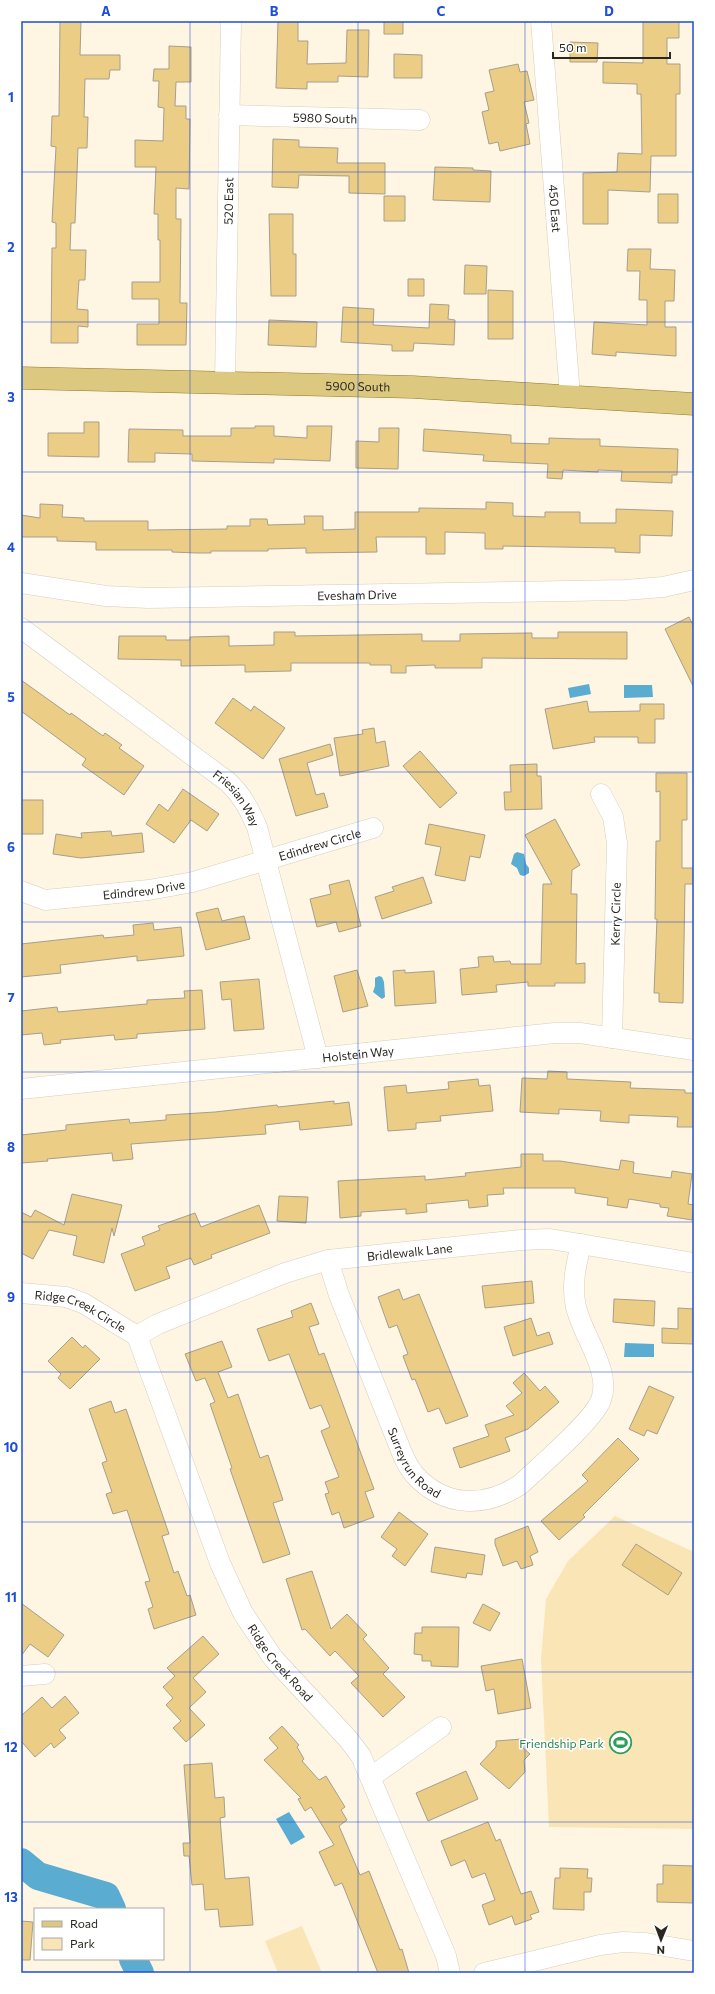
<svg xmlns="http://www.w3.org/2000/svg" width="715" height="1994" font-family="Commissioner,sans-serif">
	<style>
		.green { fill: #f9e5b6 }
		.water { fill: #5aacd1 }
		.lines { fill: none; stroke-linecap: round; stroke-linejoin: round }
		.river { stroke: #5aacd1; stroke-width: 28 }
		.building { fill: #ebcd85; stroke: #a69f8d }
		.minor-casing { stroke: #d6cebc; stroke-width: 21 }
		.major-casing { stroke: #907828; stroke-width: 23 }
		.minor { stroke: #fff; stroke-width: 20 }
		.major { stroke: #ddc880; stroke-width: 22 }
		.grid { fill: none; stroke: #1d4ed8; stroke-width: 1; stroke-opacity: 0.55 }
		.labels { text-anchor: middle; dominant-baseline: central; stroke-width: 3; stroke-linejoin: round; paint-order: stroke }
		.street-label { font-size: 12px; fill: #2a2720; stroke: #fff }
		.leisure-label { font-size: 12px; fill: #27864d; stroke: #fff; text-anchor: end }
		.neatline { fill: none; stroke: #1d4ed8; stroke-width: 1.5 }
		.grid-label { font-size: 13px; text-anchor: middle; font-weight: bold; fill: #1d4ed8 }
	</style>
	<rect width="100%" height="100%" fill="#fef6e3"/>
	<!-- green -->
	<path class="green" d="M 615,1516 L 694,1552 L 694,1829 L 549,1827 L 541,1659 L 546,1599 L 568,1561 Z
		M 302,1926 L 322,1973 L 278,1973 L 265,1941 Z"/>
	<!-- water -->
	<path class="water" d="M 589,684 L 591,694 L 570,698 L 568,688 Z
		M 624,685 L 652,685 L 653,697 L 624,698 Z
		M 517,852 L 524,854 L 526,864 L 529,868 L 529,873 L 524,876 L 520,875 L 517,868 L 511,864 L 514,854 Z
		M 379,976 L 382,977 L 384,982 L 385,997 L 382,999 L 373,992 L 375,986 L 375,978 Z
		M 625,1343 L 654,1344 L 654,1357 L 624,1357 Z
		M 289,1812 L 305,1837 L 291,1845 L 276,1819 Z"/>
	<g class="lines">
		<!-- river -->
		<path class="river" d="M 21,1862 L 38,1876 L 106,1896 L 112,1909
			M 133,1959 L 140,1973"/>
	</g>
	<!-- building -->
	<path class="building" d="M 60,21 L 81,21 L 80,55 L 120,55 L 120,70 L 110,70 L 109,79 L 85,79 L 84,117 L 88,117 L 87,148 L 78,148 L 75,223 L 71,223 L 70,250 L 86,250 L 85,280 L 79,280 L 77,309 L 88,310 L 88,327 L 78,326 L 78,343 L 51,343 L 52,248 L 56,248 L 56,223 L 52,222 L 56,147 L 51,146 L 52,116 L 59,116 Z
		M 278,21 L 298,21 L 298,41 L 308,41 L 307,64 L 346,63 L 347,30 L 369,30 L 368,77 L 338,76 L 338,82 L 307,82 L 307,89 L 276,88 Z
		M 384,21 L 403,21 L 403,34 L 384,34 Z
		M 643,21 L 679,21 L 679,38 L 667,38 L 667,64 L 680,64 L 680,94 L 676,94 L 676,156 L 651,156 L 650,192 L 608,190 L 608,224 L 583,224 L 583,173 L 617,172 L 618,153 L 642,154 L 641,94 L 637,94 L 637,84 L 603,83 L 603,62 L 643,63 Z
		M 570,42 L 598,43 L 597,62 L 570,62 Z
		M 169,46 L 191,47 L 191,82 L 176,82 L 175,106 L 186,106 L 186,119 L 190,119 L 189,189 L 176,188 L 176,219 L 181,219 L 180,303 L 187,303 L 186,345 L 137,345 L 137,324 L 159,324 L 159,299 L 132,299 L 132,282 L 160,282 L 160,240 L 158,240 L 158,214 L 154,214 L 156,167 L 135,167 L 135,140 L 163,141 L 164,108 L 158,107 L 159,81 L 153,81 L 154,69 L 169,69 Z
		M 394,54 L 422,55 L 422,78 L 394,78 Z
		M 518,64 L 520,72 L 527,71 L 534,100 L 524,102 L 529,123 L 526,124 L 530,144 L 500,151 L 498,142 L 489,144 L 482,112 L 489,110 L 485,93 L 494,91 L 489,70 Z
		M 273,139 L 299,140 L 299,147 L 338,148 L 337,163 L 385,163 L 385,194 L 349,193 L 349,176 L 299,175 L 298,188 L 272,187 Z
		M 435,167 L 473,168 L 473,170 L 491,171 L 490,202 L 433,200 Z
		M 658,194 L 678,194 L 678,223 L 658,223 Z
		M 384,196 L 405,196 L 405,221 L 384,221 Z
		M 269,214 L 293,214 L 293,254 L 296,254 L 296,296 L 271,296 Z
		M 628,249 L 651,249 L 650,269 L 675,270 L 674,301 L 665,301 L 665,327 L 676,327 L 676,356 L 616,352 L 616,356 L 592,354 L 594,322 L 647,325 L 647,300 L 639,300 L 640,271 L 627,271 Z
		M 465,265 L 487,266 L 486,294 L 464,294 Z
		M 408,279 L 424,279 L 424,296 L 408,296 Z
		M 488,290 L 513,291 L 513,339 L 488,339 Z
		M 430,304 L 449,305 L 448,319 L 455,320 L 454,345 L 414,343 L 413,351 L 392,351 L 392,345 L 341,342 L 343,307 L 374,309 L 373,325 L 429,328 Z
		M 269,320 L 317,322 L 316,347 L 268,345 Z
		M 84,422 L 99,422 L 99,457 L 48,456 L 48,433 L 84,433 Z
		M 255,426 L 274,426 L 274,436 L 307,438 L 307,426 L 332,426 L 330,461 L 274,459 L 274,463 L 192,461 L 192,454 L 155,453 L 155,462 L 128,462 L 129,429 L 183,430 L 183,436 L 231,436 L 231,428 L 255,428 Z
		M 379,428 L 399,428 L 398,469 L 356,468 L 356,441 L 379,442 Z
		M 424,429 L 511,435 L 511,443 L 549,444 L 549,438 L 579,439 L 600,439 L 600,446 L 678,449 L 677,475 L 672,475 L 672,483 L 621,481 L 622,471 L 598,470 L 598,472 L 563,470 L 562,479 L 547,478 L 548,464 L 483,461 L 484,455 L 423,451 Z
		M 486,502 L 513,503 L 513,516 L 545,517 L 545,512 L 580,512 L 580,523 L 616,523 L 616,509 L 673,511 L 672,536 L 640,535 L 640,553 L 615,552 L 615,548 L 503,546 L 503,549 L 485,549 L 485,533 L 445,532 L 445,554 L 426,554 L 426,537 L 376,537 L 377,552 L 306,553 L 306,548 L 268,549 L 268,551 L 211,551 L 211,553 L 197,553 L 172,552 L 172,550 L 96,550 L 96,542 L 57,541 L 57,537 L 21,537 L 21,515 L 40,518 L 40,504 L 63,505 L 62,517 L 84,518 L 84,521 L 148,521 L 148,530 L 227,529 L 227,526 L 250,526 L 250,519 L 267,519 L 268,525 L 305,524 L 304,516 L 323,516 L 323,530 L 355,529 L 355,512 L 419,512 L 419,508 L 486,509 Z
		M 689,617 L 694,627 L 694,688 L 665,629 Z
		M 274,632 L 295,632 L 295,636 L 422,634 L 422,641 L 460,641 L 460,634 L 532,633 L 532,638 L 558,638 L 558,632 L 627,632 L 627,659 L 482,658 L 482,668 L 435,668 L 435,665 L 406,666 L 406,673 L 391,673 L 391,665 L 370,665 L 370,663 L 291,663 L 291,671 L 245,672 L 245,665 L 181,666 L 181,660 L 118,659 L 119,636 L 166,636 L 166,640 L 190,640 L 190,637 L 229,636 L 229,646 L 274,645 Z
		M 21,680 L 70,715 L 71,713 L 103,736 L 105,733 L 122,745 L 119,748 L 144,766 L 124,795 L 82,765 L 86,759 L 21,711 Z
		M 233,698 L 251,711 L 254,706 L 285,728 L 263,759 L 215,723 Z
		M 587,701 L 589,712 L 640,711 L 640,704 L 664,704 L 664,719 L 655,719 L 655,743 L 638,743 L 638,737 L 594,737 L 595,742 L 553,749 L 545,709 Z
		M 374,728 L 376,743 L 385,741 L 389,766 L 340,776 L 334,738 L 363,734 L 362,730 Z
		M 330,744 L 333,755 L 307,763 L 316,795 L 324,793 L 328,807 L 296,816 L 279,759 Z
		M 420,751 L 457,793 L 440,808 L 403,766 Z
		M 537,764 L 537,776 L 541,776 L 542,809 L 505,810 L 504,792 L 511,792 L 510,765 Z
		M 656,773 L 687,773 L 687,820 L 682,820 L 682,868 L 694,868 L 694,884 L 685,884 L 683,1003 L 659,1002 L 659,993 L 654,993 L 657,919 L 655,919 L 656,841 L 660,841 L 660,791 L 656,792 Z
		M 183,789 L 219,814 L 207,831 L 191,820 L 174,843 L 146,824 L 159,804 L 168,811 Z
		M 21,800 L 43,800 L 43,834 L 21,834 Z
		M 555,819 L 580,865 L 572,870 L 571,894 L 577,894 L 576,964 L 585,963 L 585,983 L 555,983 L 555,986 L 528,986 L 528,982 L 496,985 L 497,992 L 462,995 L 460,969 L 479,967 L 478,957 L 493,956 L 494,962 L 510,961 L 511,964 L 541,964 L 543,884 L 552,884 L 525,835 Z
		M 429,824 L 485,835 L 480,858 L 470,856 L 465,881 L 435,875 L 441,847 L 425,844 Z
		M 111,831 L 112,836 L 142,833 L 144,852 L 81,858 L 53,854 L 56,834 L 82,838 L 81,833 Z
		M 423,877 L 432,903 L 382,919 L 375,897 L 394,891 L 392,887 Z
		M 349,880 L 361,926 L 339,932 L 336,922 L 317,927 L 310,899 L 331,894 L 329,885 Z
		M 218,908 L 222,921 L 244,916 L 250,939 L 206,950 L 196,913 Z
		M 153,923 L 154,930 L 181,927 L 184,956 L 137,961 L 137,956 L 60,965 L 61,973 L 21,977 L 21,944 L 103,935 L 104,938 L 134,935 L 133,925 Z
		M 357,970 L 368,1006 L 343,1012 L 334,976 Z
		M 405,970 L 405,973 L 434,971 L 436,1003 L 395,1006 L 393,971 Z
		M 259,979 L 264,1029 L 234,1031 L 231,999 L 222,1000 L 220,982 Z
		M 202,990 L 205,1029 L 137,1034 L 137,1038 L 115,1040 L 114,1035 L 60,1040 L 61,1043 L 44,1045 L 42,1033 L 21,1035 L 21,1011 L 57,1007 L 58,1012 L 147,1004 L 147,1000 L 185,998 L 184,991 Z
		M 548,1071 L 567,1072 L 567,1079 L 631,1082 L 630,1088 L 685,1090 L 685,1093 L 694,1093 L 694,1127 L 677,1127 L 678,1117 L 629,1115 L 629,1123 L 600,1121 L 601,1111 L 559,1109 L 559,1114 L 520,1112 L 522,1078 L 547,1079 Z
		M 478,1079 L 479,1086 L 490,1085 L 493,1111 L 440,1116 L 441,1121 L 416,1123 L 416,1129 L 388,1131 L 384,1087 L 406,1085 L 407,1093 L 449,1089 L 448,1082 Z
		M 334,1101 L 334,1104 L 349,1102 L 352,1125 L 300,1130 L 299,1121 L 265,1125 L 266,1134 L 131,1144 L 133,1159 L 113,1161 L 112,1153 L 47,1159 L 48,1161 L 21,1163 L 21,1135 L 66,1130 L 66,1125 L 129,1119 L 130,1123 L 166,1120 L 166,1115 L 215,1112 L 277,1105 L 278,1107 Z
		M 521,1154 L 543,1154 L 543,1161 L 560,1161 L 619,1170 L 621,1160 L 634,1162 L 633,1173 L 671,1178 L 672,1171 L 692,1174 L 688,1204 L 694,1205 L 692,1220 L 667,1216 L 669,1208 L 660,1207 L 660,1204 L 629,1199 L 627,1208 L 607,1205 L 608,1198 L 575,1193 L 575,1188 L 503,1188 L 504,1194 L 487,1195 L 488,1206 L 469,1208 L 468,1200 L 426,1204 L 427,1212 L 406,1214 L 406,1209 L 361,1212 L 361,1216 L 340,1218 L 338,1181 L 425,1176 L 425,1180 L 466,1176 L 465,1173 L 521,1167 Z
		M 72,1194 L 122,1205 L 114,1236 L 112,1228 L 104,1263 L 73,1255 L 77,1236 L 49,1230 L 33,1259 L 21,1253 L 21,1212 L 31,1217 L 35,1210 L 64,1225 Z
		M 279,1196 L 308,1197 L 306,1223 L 277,1221 Z
		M 259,1205 L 270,1233 L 211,1255 L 212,1258 L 194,1265 L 191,1258 L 166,1267 L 170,1278 L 135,1291 L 121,1254 L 145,1245 L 142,1237 L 160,1230 L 158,1226 L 195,1213 L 201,1227 Z
		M 532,1281 L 534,1303 L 485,1308 L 482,1286 Z
		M 399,1289 L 403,1300 L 419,1294 L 468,1416 L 446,1424 L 439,1408 L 428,1412 L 415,1379 L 412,1380 L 403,1356 L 408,1354 L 397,1325 L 389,1328 L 378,1297 Z
		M 614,1299 L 655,1301 L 654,1326 L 613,1322 Z
		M 311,1303 L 319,1324 L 309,1327 L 319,1355 L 324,1353 L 374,1489 L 365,1492 L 374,1517 L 344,1528 L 339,1512 L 332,1515 L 325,1494 L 329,1493 L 325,1482 L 339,1477 L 321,1431 L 330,1427 L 321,1405 L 310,1409 L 289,1354 L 269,1361 L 257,1329 L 293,1317 L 291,1311 Z
		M 678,1308 L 694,1309 L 694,1344 L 662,1343 L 662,1328 L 678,1329 Z
		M 531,1318 L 537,1336 L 549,1332 L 553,1344 L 513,1356 L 504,1327 Z
		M 72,1337 L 83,1348 L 85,1345 L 100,1359 L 70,1389 L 58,1378 L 61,1374 L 48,1361 Z
		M 222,1341 L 232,1367 L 218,1372 L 228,1398 L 238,1394 L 260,1458 L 268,1455 L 283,1500 L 273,1503 L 290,1554 L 263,1563 L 230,1469 L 232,1468 L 210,1404 L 215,1402 L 205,1378 L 196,1381 L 185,1354 Z
		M 524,1373 L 540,1391 L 545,1386 L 559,1402 L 528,1429 L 505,1438 L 510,1451 L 460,1468 L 453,1448 L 489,1436 L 485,1425 L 514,1415 L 506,1406 L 522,1393 L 513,1383 Z
		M 649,1386 L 674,1397 L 657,1434 L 647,1430 L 644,1436 L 629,1429 Z
		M 111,1401 L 115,1413 L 126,1409 L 169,1534 L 162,1536 L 174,1573 L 178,1571 L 187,1596 L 190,1595 L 196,1615 L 154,1629 L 148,1609 L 153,1607 L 145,1582 L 150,1581 L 127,1510 L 113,1514 L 106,1494 L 112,1492 L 102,1463 L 107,1461 L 89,1409 Z
		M 618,1438 L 639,1459 L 583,1515 L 585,1517 L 559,1540 L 541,1521 L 588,1481 L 582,1475 Z
		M 399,1512 L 428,1534 L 405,1566 L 392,1556 L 397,1549 L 381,1537 Z
		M 528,1526 L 538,1552 L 530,1556 L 533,1565 L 521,1569 L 517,1561 L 503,1566 L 495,1544 L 495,1539 Z
		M 636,1544 L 682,1573 L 668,1595 L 622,1565 Z
		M 435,1547 L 485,1555 L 482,1575 L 467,1573 L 466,1578 L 431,1572 Z
		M 312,1571 L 331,1629 L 347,1614 L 367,1635 L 363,1639 L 389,1668 L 383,1674 L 405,1697 L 383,1717 L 351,1683 L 359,1676 L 335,1651 L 330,1656 L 305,1629 L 302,1630 L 286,1579 Z
		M 21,1603 L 64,1635 L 48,1657 L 30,1644 L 21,1656 Z
		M 483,1604 L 500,1613 L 490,1631 L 473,1623 Z
		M 422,1627 L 459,1627 L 458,1667 L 431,1666 L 431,1661 L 422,1661 L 422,1655 L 414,1654 L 415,1633 L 422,1633 Z
		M 203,1636 L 219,1654 L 193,1678 L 206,1692 L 189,1708 L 205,1725 L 186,1742 L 173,1728 L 181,1721 L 166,1705 L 173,1698 L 163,1687 L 175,1676 L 167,1668 Z
		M 522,1659 L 531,1708 L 498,1714 L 494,1689 L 486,1691 L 481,1666 Z
		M 65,1696 L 79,1713 L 59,1730 L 66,1738 L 54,1748 L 51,1743 L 35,1757 L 21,1741 L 21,1716 L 42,1697 L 52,1708 Z
		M 282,1726 L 299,1745 L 297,1747 L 304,1759 L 302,1761 L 319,1780 L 326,1776 L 345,1807 L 341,1810 L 347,1820 L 339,1826 L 360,1875 L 369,1871 L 400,1950 L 402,1949 L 409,1973 L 378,1973 L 342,1883 L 335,1886 L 319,1852 L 334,1845 L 311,1807 L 305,1811 L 298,1799 L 301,1798 L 264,1760 L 278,1748 L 269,1738 Z
		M 522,1739 L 523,1748 L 530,1754 L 524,1760 L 525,1772 L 509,1789 L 480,1764 L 496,1747 L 496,1741 Z
		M 212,1763 L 215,1798 L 224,1797 L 225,1817 L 220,1818 L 225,1879 L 249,1877 L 253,1925 L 220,1927 L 218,1909 L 205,1910 L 203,1884 L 192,1885 L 189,1856 L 184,1856 L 183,1843 L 190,1843 L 184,1765 Z
		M 466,1771 L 478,1799 L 428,1821 L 416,1793 Z
		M 488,1822 L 496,1841 L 500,1839 L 521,1894 L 531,1891 L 539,1912 L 530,1915 L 532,1919 L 515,1925 L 512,1916 L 489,1925 L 482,1905 L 495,1900 L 485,1873 L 472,1878 L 465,1860 L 451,1866 L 441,1841 Z
		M 663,1865 L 694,1866 L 694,1903 L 657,1902 L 657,1884 L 663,1884 Z
		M 560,1868 L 588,1869 L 587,1878 L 592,1878 L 591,1892 L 584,1892 L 584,1910 L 553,1909 L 555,1878 L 560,1878 Z
		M 21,1921 L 33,1922 L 30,1960 L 21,1960 Z"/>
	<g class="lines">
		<defs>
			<g id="minor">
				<path id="s1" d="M 541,21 L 570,396"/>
				<path id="s2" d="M 229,115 L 420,120"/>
				<path id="s3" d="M 225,382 L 231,21"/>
				<path id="s4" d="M 21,583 L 106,596 L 148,598 L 625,590 L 663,587 L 694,580"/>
				<path id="s5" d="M 21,628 L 228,782 C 242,795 249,809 257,827 L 318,1058"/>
				<path d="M 601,794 L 613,817 L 617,843 L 612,1038"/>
				<path id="s6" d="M 21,891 L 45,900 L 149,890 L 193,882 L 373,828"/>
				<path id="s7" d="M 21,1089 L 555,1033 L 580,1033 L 694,1050"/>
				<path id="s8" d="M 328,1260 L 339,1295 L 402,1453 C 405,1460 409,1468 414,1474 C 444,1508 486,1508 521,1484 C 540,1466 593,1421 601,1400 C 612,1371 582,1335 576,1307 C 571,1286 576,1265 581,1244"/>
				<path id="s9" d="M 21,1293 L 66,1297 L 83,1303 L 137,1336"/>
				<path id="s10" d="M 137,1336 L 220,1563 L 243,1613 L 273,1658 L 348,1739 L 361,1756 L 446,1956 L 450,1973"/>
				<path id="s11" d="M 137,1336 L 158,1324 L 285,1273 L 328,1260 L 521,1240 L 550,1239 L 694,1263"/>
				<path d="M 21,1676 L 45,1674"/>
				<path d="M 371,1777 L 441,1727"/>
				<path d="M 484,1973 L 600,1945 L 623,1942 L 646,1943 L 694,1951"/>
			</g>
			<g id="major">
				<path id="s12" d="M 21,378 L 413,387 L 694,404"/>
			</g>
		</defs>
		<!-- minor casing -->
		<use href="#minor" class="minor-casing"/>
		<!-- major casing -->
		<use href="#major" class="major-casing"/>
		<!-- minor -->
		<use href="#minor" class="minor"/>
		<!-- major -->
		<use href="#major" class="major"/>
	</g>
	<!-- grid -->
	<path class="grid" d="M 190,21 L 190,1973M 358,21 L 358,1973M 525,21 L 525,1973M 21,172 L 694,172M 21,322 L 694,322M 21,472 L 694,472M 21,622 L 694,622M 21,772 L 694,772M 21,922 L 694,922M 21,1072 L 694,1072M 21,1222 L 694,1222M 21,1372 L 694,1372M 21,1522 L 694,1522M 21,1672 L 694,1672M 21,1822 L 694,1822"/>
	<!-- icons -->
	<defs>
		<symbol id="stadium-ring" viewBox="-11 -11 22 22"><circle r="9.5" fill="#fff" stroke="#2e9e5b" stroke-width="1.5"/><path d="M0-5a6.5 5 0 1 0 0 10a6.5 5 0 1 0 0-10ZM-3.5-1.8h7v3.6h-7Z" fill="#2e9e5b"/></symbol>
	</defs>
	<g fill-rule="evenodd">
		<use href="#stadium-ring" x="608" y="1730" width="25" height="25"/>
	</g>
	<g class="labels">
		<!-- street labels -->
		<g class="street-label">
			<text stroke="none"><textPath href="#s2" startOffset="96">5980 South</textPath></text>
			<text stroke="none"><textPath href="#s3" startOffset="181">520 East</textPath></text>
			<text stroke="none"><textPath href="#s1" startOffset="188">450 East</textPath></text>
			<text stroke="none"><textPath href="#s12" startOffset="337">5900 South</textPath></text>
			<text stroke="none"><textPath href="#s4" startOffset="337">Evesham Drive</textPath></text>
			<text stroke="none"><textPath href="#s5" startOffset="276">Friesian Way</textPath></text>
			<text stroke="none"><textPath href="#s6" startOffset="307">Edindrew Circle</textPath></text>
			<text stroke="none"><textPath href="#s6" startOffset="125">Edindrew Drive</textPath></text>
			<text transform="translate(615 914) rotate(-89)">Kerry Circle</text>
			<text stroke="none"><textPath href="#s7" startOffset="339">Holstein Way</textPath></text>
			<text stroke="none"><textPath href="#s11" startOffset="288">Bridlewalk Lane</textPath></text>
			<text stroke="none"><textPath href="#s9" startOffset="63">Ridge Creek Circle</textPath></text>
			<text stroke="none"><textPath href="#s8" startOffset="222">Surreyrun Road</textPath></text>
			<text stroke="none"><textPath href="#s10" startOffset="359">Ridge Creek Road</textPath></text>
		</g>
		<!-- leisure labels -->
		<g class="leisure-label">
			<text x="604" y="1743">Friendship Park</text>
		</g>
	</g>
	<!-- border -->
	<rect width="715" height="1994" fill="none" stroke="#ffffff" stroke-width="44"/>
	<!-- legend -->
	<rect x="34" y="1908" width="130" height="52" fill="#ffffff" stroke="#aaa9a6"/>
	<rect x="42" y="1921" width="20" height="6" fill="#ddc880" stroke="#aaa9a6"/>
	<text x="70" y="1928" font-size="12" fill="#2a2720">Road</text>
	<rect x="42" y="1938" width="20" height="12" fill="#f9e5b6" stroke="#aaa9a6"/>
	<text x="70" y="1948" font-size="12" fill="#2a2720">Park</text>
	<!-- north arrow -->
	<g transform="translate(661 1940) rotate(181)" stroke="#ffffff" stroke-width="3" paint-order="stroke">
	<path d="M0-3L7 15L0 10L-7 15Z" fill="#2a2720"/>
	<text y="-6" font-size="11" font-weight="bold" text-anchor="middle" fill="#2a2720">N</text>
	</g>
	<!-- scale -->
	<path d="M553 52v6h117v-6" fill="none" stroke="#2a2720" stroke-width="2"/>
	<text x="559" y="52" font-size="12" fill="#2a2720" stroke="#ffffff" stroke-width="3" paint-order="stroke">50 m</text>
	<rect x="22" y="22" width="671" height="1950" class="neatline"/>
	<g class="grid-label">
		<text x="106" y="16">A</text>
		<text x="274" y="16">B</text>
		<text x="441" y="16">C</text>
		<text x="609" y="16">D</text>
		<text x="11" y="102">1</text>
		<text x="11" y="252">2</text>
		<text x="11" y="402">3</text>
		<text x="11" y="552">4</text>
		<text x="11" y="702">5</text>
		<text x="11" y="852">6</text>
		<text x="11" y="1002">7</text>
		<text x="11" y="1152">8</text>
		<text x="11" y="1302">9</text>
		<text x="11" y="1452">10</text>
		<text x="11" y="1602">11</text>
		<text x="11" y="1752">12</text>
		<text x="11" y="1902">13</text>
	</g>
</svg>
